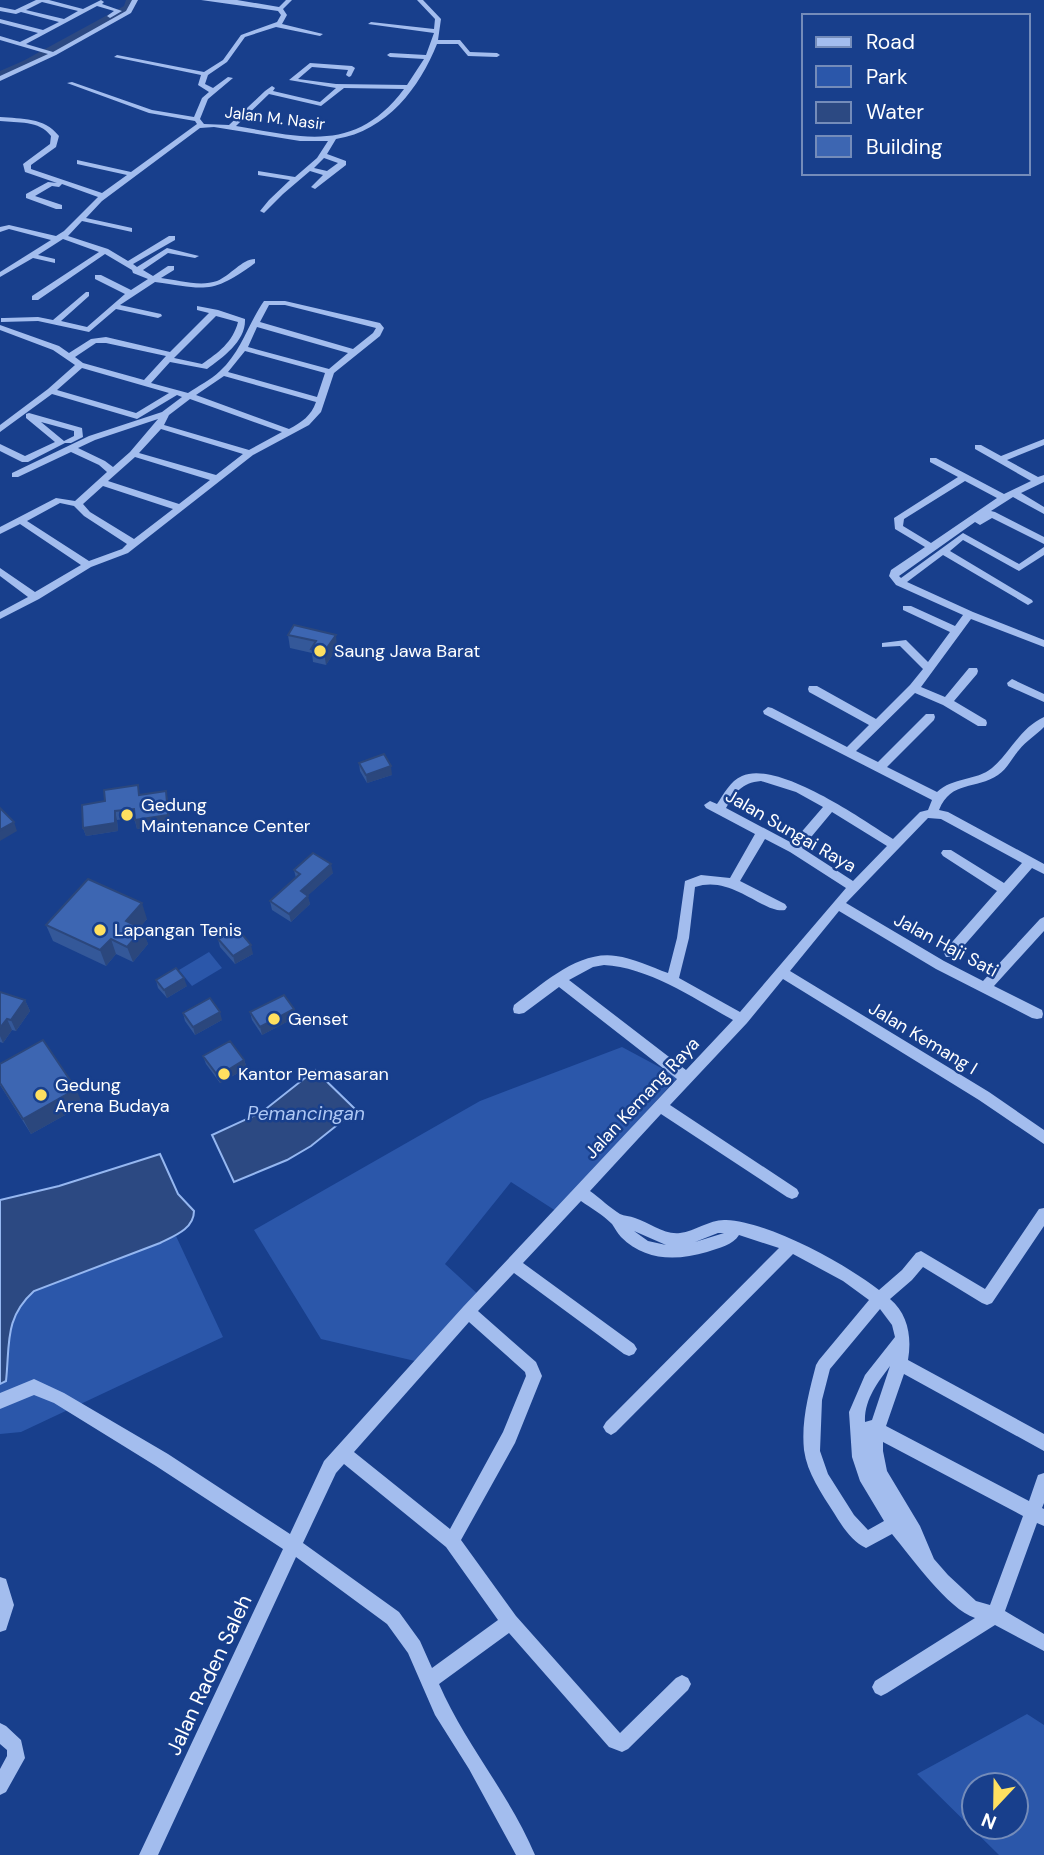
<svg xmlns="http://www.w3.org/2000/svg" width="1044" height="1855" font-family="'DM Sans',sans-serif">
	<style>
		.green { fill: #2b57aa; fill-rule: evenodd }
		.water { fill: #2c4982; stroke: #95b7f1; stroke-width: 2 }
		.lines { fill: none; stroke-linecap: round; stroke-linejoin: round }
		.river { fill: #2c4982; fill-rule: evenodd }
		.minor { fill: #a3bdee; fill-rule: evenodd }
		.wall { fill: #345899 }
		.shaded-wall { fill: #2b477d }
		.building { fill: #3d66b2; stroke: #2b477d; stroke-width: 2 }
		.poi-dot { fill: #ffe060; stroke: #183f8c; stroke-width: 2.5 }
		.labels { text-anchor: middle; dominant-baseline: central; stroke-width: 5; stroke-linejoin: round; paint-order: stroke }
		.far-street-label { font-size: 16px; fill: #fff; stroke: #183f8c }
		.poi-label { font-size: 18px; fill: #fff; stroke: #183f8c; text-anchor: start }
		.street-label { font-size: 18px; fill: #fff; stroke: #183f8c }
		.water-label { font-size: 19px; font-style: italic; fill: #aec8f5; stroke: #183f8c }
		.near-street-label { font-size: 21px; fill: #fff; stroke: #183f8c }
	</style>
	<rect width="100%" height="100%" fill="#183f8c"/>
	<!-- green -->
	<path class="green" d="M 209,952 L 222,968 L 192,986 L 179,970 Z
		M 622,1047 L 678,1077 L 556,1211 L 511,1182 L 445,1264 L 481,1297 L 415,1361 L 321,1339 L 254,1230 L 480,1101 Z
		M 176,1236 L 223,1337 L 21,1432 L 0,1434 L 0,1384 L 6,1381 C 9,1356 5,1329 18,1306 C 34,1278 142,1251 176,1236 Z
		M 1027,1714 L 1044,1725 L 1044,1855 L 999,1855 L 917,1774 ZM 1016,1785 L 1016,1827 L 974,1827 L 974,1785 Z"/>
	<!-- water -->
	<path class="water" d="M 315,1070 L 356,1110 L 311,1146 L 287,1160 L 234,1182 L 212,1135 L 262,1112 Z
		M 160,1154 L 178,1194 L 194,1211 C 194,1229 174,1236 160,1243 L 34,1291 C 4,1318 10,1344 6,1381 L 0,1384 L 0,1200 L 59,1186 Z"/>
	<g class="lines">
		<!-- river -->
		<path class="river" d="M 126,0 L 138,0 L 133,10 L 31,67 L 0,79 L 0,71 L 23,61 L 124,6 Z"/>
		<!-- minor -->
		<path class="minor" d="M 36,0 L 49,0 L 83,9 L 101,0 L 104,2 L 102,4 L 122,11 L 110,18 L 107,16 L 114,11 L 97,6 L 26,44 L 53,52 L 126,11 L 132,0 L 138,0 L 131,13 L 56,55 L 0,81 L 0,76 L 48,54 L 0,40 L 0,36 L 20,42 L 38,33 L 0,23 L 0,19 L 43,30 L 59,22 L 21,12 L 16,14 L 0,11 L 0,7 L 15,10 ZM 42,2 L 78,11 L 64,19 L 26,10 Z
			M 201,0 L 237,0 L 279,7 L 286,0 L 292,0 L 283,9 L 287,15 L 282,24 L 323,34 L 320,36 L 276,27 L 245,37 L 227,62 L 208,75 L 205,84 L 213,88 L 228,77 L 233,78 L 208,99 L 200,119 L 204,124 L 229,125 L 265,91 L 272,86 L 275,88 L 273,91 L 320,102 L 336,88 L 289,80 L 310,63 L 352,66 L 355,68 L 351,76 L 349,77 L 346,75 L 348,70 L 312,67 L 298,79 L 336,84 L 407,85 L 424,59 L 390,57 L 387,55 L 390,53 L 426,55 L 434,33 L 368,24 L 371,22 L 434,29 L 435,19 L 417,0 L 423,0 L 441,19 L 438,40 L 460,40 L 470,52 L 497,53 L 500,55 L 497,57 L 468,56 L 458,44 L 437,44 C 420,87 387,131 336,139 L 327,154 L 346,161 L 346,165 L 315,189 L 311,187 L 323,175 L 310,171 L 283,194 L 264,213 L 260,211 L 269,200 L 290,180 L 258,175 L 258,171 L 295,177 L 317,158 L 328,141 L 300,141 L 214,127 L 200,128 L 102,201 L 86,218 L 132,228 L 132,232 L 82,221 L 68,236 L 108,249 L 128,261 L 169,236 L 175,236 L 175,240 L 133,264 L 137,267 L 167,248 L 199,256 L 195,258 L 168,253 L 143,270 L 153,276 L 168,266 L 174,266 L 174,270 L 161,278 C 178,280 200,287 217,281 C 230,276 242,259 255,259 L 255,263 C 212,295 205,289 155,282 L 120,305 L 161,314 L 162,316 L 158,318 L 116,309 L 89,332 L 38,321 L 1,322 L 1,318 L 4,318 L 38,317 L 53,320 L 86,292 L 89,292 L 89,296 L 61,321 L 87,327 L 125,294 L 95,279 L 95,275 L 101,275 L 131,290 L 148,279 L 133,273 L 132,270 L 105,254 L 38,300 L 32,300 L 32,296 L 99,252 L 63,239 L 38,255 L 55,259 L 55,263 L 33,258 L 0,277 L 0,272 L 51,240 L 9,229 L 0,232 L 0,227 L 9,225 L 56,236 L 64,231 L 98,197 L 62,184 L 59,187 L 52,186 L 35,196 L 62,205 L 62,209 L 56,209 L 26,198 L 26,194 L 48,182 L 57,183 L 25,172 L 23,164 L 50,144 L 51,136 C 39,120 18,123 0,121 L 0,117 C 22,119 44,117 59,136 L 56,147 L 31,165 L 31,169 L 102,193 L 127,175 L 77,164 L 77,160 L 131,172 L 197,124 L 195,121 L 149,113 L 67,83 L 72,82 L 152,110 L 194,117 L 202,98 L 209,92 L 198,85 L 201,75 L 114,57 L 117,55 L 204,72 L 223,60 L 241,35 L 277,22 L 281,15 L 278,11 ZM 344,88 L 404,89 C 356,153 305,138 236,126 L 269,94 L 321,106 ZM 324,158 L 338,163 L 327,171 L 314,168 Z
			M 264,301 L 285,301 L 380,323 L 384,328 L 380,336 L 334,373 L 321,412 L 309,425 L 253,455 L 128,553 L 91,567 L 39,599 L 0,619 L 0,612 L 28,597 L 0,576 L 0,568 L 35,592 L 81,565 L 20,524 L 0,534 L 0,527 L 56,498 L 75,501 L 107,472 L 99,465 L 71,452 L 18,477 L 12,477 L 12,473 L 89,436 L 162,412 L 182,397 L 177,395 L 137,419 L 52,394 L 0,432 L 0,425 L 48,389 L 75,365 L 53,350 L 0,330 L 0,325 L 59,346 L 69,353 L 91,339 L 106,337 L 170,352 L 209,313 L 197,310 L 197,306 L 218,310 L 245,319 C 246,341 223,357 207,369 L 170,362 L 151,383 L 188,393 C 198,386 211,380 220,371 C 241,352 248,324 264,301 ZM 269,305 L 285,305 L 376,328 L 373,333 L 353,349 L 260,322 ZM 216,316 L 238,322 C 233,342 218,353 202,364 L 174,358 ZM 257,327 L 348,353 L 329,369 L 248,347 ZM 96,343 L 106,343 L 166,356 L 144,380 L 83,363 L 75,357 ZM 245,351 L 325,373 L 317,397 L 228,372 ZM 82,368 L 169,393 L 136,413 L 57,390 ZM 224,376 L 316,402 C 311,416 302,422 289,429 L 196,395 ZM 190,399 L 282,432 L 249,450 L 164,425 L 169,415 ZM 158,419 L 130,452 L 113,467 L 105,461 L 78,448 L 95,440 ZM 161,429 L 243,454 L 216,475 L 139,453 ZM 135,457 L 210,480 L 179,504 L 108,481 ZM 103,486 L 173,509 L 134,539 L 90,512 L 83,504 ZM 60,503 L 74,506 L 84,516 L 127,544 L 122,549 L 89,561 L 27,521 Z
			M 29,413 L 82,428 L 83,437 L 71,443 L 65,443 L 28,462 L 22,462 L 0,451 L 0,444 L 25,456 L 55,442 L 26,418 L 26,414 ZM 41,422 L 74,431 L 74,436 L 64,441 Z
			M 1044,439 L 1044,445 L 1007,460 L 1038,477 L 1044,475 L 1044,482 L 1021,493 L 1044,507 L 1044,514 L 1013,497 L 991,511 L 995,512 L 1044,537 L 1044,544 L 992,518 L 980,525 L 975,522 L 899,576 L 901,578 L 963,533 L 1019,564 L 1044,547 L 1044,555 L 1019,571 L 963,540 L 950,551 L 1032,600 L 1033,602 L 1028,605 L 943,555 L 907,582 L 973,612 L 1044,640 L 1044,647 L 971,619 L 921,687 L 945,697 L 969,668 L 977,668 L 978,671 L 977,674 L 954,701 L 986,720 L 987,723 L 986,726 L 978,726 L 943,705 L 915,693 L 856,751 L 878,762 L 926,714 L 934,714 L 935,717 L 934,720 L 887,767 L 937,792 C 953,777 976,781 992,768 C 1010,753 1020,728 1044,717 L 1044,727 C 1036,735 1026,741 1019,750 C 1012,758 1007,769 998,775 C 976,790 951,780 939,810 L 948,812 L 1044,864 L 1044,874 L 1032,868 L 954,957 L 946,957 L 944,953 L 946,949 L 997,891 L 943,856 L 941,853 L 943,850 L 951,850 L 1004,883 L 1022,863 L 941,819 L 928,818 L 846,903 L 944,961 L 983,981 L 1040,919 L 1044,917 L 1044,931 L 994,986 L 1042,1010 L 1043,1014 L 1042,1018 L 1037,1019 L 1032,1018 L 936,969 L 839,911 L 790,971 L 989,1092 L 1044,1130 L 1044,1144 L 979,1100 L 783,979 L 747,1023 L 670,1105 L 797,1189 L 799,1193 L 797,1197 L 792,1199 L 787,1197 L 661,1114 L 590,1191 C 600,1198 610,1208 620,1214 C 624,1216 630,1216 635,1218 C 650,1223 664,1235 680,1233 C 696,1231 710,1219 726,1220 C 769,1222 844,1263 879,1290 L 902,1270 L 916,1253 L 921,1251 L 985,1289 L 1039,1209 L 1044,1208 L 1044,1226 L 992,1303 L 987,1305 L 982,1303 L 923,1267 L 912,1280 L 890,1299 C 908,1314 912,1337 908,1360 L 1044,1434 L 1044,1451 L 904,1374 L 886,1426 L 1029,1501 L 1038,1475 L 1044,1473 L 1044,1503 L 1042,1508 L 1044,1509 L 1044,1526 L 1037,1523 L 1005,1611 L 1044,1634 L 1044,1651 L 995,1625 L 887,1693 L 881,1696 L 875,1693 L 872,1687 L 875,1681 L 975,1618 C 948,1609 911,1557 892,1534 L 866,1548 C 852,1542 842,1526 834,1513 C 822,1494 807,1473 804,1450 C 801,1421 809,1392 816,1365 L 819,1360 L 869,1300 L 843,1281 L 793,1254 L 616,1432 L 611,1435 L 606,1432 L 603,1427 L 606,1422 L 779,1248 L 739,1235 C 733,1245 719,1248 707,1252 C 676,1261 645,1261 621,1237 C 617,1233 615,1228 612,1224 C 603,1215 591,1208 581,1201 L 523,1263 L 634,1344 L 637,1349 L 634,1354 L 629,1356 L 624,1354 L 514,1273 L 478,1311 L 536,1362 L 542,1376 L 515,1443 L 461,1540 L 516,1616 L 620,1733 L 676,1678 L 682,1675 L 688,1678 L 691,1684 L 688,1690 L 628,1749 L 622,1752 L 609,1747 L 509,1633 L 439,1684 C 465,1744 510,1795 535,1855 L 516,1855 L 469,1769 L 435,1715 L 408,1653 L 387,1624 L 296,1557 L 158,1855 L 139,1855 L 283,1549 L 156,1466 L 54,1403 L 34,1395 L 0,1409 L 0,1393 L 34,1379 L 64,1393 L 168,1454 L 290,1534 L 324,1461 L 463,1307 L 677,1079 L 559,987 L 524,1013 L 519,1014 L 514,1013 L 513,1009 L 514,1005 C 542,985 578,950 616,956 C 633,958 651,967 668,973 L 677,938 L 685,881 L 701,875 L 730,878 L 755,834 L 706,808 L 704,805 L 710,801 L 717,804 C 724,794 730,781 742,776 C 778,760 863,820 893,839 L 920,812 L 928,810 L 932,800 L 764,714 L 763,711 L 768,707 L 772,708 L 847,747 L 869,725 L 809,692 L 808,689 L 809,686 L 817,686 L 876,719 L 910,685 L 923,669 L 900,646 L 882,647 L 882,643 L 906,640 L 928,662 L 950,632 L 903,610 L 903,606 L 911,606 L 955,626 L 963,615 L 896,585 L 889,576 L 891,570 L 925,547 L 895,529 L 894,518 L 958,477 L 930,462 L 930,458 L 936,458 L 1004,494 L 1031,481 L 975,449 L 975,445 L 981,445 L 1001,456 ZM 965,481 L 997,498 L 931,543 L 903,526 L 904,519 ZM 761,781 L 796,792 L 823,807 L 792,843 L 726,808 C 736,792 741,783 761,781 ZM 832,812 L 887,846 L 853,881 L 802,848 ZM 765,839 L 790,852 L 846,888 L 740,1012 L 679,978 L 689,938 L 695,887 C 732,874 763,914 785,910 L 787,907 L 785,904 L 740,881 ZM 604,965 C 648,967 695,999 733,1020 L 686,1070 L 569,980 L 593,967 ZM 634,1231 L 666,1245 L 648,1241 ZM 718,1233 L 724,1233 L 695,1242 ZM 880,1309 L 892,1325 L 895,1337 L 865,1375 L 849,1412 L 852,1457 L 860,1481 L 884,1521 L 868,1530 L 854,1515 L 828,1474 L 820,1451 L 822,1400 L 830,1369 ZM 469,1322 L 525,1372 L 526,1376 L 503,1432 L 450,1529 L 354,1452 ZM 890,1366 L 872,1420 L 865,1422 C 864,1400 878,1382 890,1366 ZM 883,1442 L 1023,1516 L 990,1605 L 976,1601 L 948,1575 L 934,1559 L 920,1526 L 887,1471 L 883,1451 ZM 344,1464 L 446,1547 L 498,1620 L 432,1668 L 420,1641 L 399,1612 L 303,1543 L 336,1473 Z
			M 1012,679 L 1044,694 L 1044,702 L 1008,686 L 1007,683 Z
			M 0,1577 L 6,1579 L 14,1605 L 6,1630 L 0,1632 Z
			M 0,1723 L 6,1726 L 21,1740 L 25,1758 L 6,1792 L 0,1795 L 0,1769 L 7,1756 L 7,1750 L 0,1744 Z"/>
	</g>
	<!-- wall -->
	<path class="wall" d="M 294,625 L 337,648 L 326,665 L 313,662 L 312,653 L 290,648 L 288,635 Z
		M 359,763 L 392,775 L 367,783 L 360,771 Z
		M 141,795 L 168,800 L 170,824 L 137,829 L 134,817 L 117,820 L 118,831 L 86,836 L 83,828 Z
		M 294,870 L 333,873 L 307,896 L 310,904 L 291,922 L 272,910 L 270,901 L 296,878 Z
		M 147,919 L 140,927 L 148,944 L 133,962 L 116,954 L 106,966 L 53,941 L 46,925 Z
		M 218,939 L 253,954 L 235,964 L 220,947 Z
		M 156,980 L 187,986 L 167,998 L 158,988 Z
		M 0,992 L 25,1000 L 30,1011 L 16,1031 L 12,1030 L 3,1043 L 0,1042 Z
		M 294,1009 L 296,1017 L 262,1035 L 252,1020 L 250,1012 Z
		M 183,1013 L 222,1020 L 195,1035 L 185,1021 Z
		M 203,1056 L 244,1060 L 247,1068 L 220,1083 L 206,1064 Z
		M 0,1064 L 83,1105 L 31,1134 L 0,1085 Z"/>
	<!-- shaded-wall -->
	<path class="shaded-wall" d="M 336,635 L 337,648 L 326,665 L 324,652 Z
		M 391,766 L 392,775 L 367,783 L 366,775 Z
		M 166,791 L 168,800 L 170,824 L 137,829 L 135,820 Z
		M 115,811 L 117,820 L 118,831 L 86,836 L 83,828 Z
		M 14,822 L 17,831 L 0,841 L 0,830 Z
		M 331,864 L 333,873 L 303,900 L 301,891 Z
		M 308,896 L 310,904 L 291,922 L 289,914 Z
		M 142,903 L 147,919 L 132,937 L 126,921 Z
		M 143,929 L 148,944 L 133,962 L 127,947 Z
		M 111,939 L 116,954 L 106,966 L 100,950 Z
		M 251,945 L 253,954 L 235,964 L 233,956 Z
		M 184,978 L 187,986 L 167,998 L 164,990 Z
		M 25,1000 L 30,1011 L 16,1031 L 11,1020 Z
		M 294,1009 L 296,1017 L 262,1035 L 260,1027 Z
		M 220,1012 L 222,1020 L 195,1035 L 193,1027 Z
		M 7,1019 L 12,1030 L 3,1043 L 0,1036 L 0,1028 Z
		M 244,1060 L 247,1068 L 220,1083 L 218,1076 Z
		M 76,1089 L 83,1105 L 31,1134 L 23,1119 Z"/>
	<!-- building -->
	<path class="building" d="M 294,625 L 336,635 L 324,652 L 311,649 L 316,641 L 288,635 Z
		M 384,754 L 391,766 L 366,775 L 359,763 Z
		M 138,785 L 139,795 L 166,791 L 168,815 L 135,820 L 134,809 L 115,811 L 115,823 L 83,828 L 82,805 L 105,801 L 104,790 Z
		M 0,808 L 14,822 L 0,830 Z
		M 313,853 L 331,864 L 301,891 L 308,896 L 289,914 L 270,901 L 300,874 L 294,870 Z
		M 88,879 L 142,903 L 126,921 L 143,929 L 127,947 L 111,939 L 100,950 L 46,925 Z
		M 237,928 L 251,945 L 233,956 L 218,939 Z
		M 176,968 L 184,978 L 164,990 L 156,980 Z
		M 0,992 L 25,1000 L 11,1020 L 7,1019 L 0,1028 Z
		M 284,995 L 294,1009 L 260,1027 L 250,1012 Z
		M 210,998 L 220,1012 L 193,1027 L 183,1013 Z
		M 43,1040 L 76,1089 L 23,1119 L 0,1083 L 0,1064 Z
		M 230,1041 L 244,1060 L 218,1076 L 203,1056 Z"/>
	<!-- markers -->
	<g class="poi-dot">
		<circle cx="320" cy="651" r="7"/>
		<circle cx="127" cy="815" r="7"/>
		<circle cx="100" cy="930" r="7"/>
		<circle cx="274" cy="1019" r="7"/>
		<circle cx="224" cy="1074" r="7"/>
		<circle cx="41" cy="1095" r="7"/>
	</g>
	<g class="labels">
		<!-- far-street labels -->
		<g class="far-street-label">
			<text transform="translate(275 118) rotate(7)">Jalan M. Nasir</text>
		</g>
		<!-- poi labels -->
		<g class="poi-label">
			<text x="334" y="651">Saung Jawa Barat</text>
			<text x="141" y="805">Gedung<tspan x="141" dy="21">Maintenance Center</tspan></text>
			<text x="114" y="930">Lapangan Tenis</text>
			<text x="288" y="1019">Genset</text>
			<text x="238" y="1074">Kantor Pemasaran</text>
			<text x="55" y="1085">Gedung<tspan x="55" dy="21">Arena Budaya</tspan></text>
		</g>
		<!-- street labels -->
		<g class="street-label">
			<text transform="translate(791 831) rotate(30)">Jalan Sungai Raya</text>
			<text transform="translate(946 945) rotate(28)">Jalan Haji Sati</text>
			<text transform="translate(923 1038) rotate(31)">Jalan Kemang I</text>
			<text transform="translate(642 1098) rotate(-47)">Jalan Kemang Raya</text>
		</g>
		<!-- water labels -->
		<g class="water-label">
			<text x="306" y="1113">Pemancingan</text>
		</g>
		<!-- near-street labels -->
		<g class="near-street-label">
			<text transform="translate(209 1675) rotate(-65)">Jalan Raden Saleh</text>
		</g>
	</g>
	<!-- legend -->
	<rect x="802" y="14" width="228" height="161" fill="#183f8c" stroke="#748cba" stroke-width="2"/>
	<rect x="816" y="37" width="35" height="10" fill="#a3bdee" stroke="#748cba" stroke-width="2"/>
	<text x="866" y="49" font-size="21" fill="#ffffff">Road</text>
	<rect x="816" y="66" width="35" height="21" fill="#2b57aa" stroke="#748cba" stroke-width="2"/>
	<text x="866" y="84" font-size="21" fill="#ffffff">Park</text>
	<rect x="816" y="102" width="35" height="21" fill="#2c4982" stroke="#748cba" stroke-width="2"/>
	<text x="866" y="119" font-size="21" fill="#ffffff">Water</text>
	<rect x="816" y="136" width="35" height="21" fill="#3d66b2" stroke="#748cba" stroke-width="2"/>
	<text x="866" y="154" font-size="21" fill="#ffffff">Building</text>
	<!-- north arrow -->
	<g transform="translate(995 1806) rotate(202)"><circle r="33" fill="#183f8c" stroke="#748cba" stroke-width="2"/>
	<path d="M0-5L12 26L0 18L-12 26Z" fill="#ffe060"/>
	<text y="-10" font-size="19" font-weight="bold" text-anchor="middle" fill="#ffffff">N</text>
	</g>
</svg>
